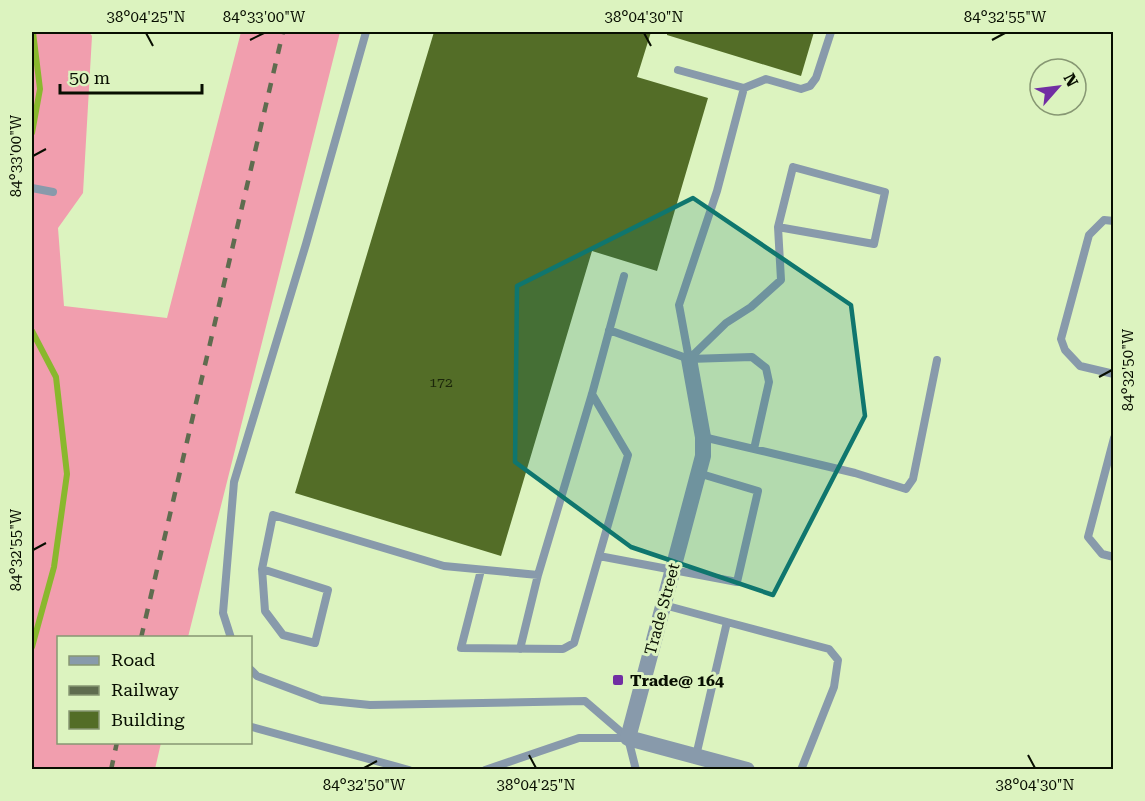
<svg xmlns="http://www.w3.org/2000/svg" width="1145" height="801" font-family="'Roboto Serif',serif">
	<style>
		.forest { fill: #f19eae }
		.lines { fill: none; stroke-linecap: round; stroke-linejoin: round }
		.stream { stroke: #89b82d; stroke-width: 6 }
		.building { fill: #536d27 }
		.lane { stroke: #889aab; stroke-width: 8 }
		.street { stroke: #889aab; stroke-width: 16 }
		.rail { stroke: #5f6c4f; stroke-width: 4.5; stroke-dasharray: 10 10; stroke-linecap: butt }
		.marked { fill: #0f766e; fill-opacity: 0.2; stroke: #0f766e; stroke-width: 4.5; stroke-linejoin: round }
		.ticks { fill: none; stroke: #080e01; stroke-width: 2 }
		.poi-dot { fill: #712ea3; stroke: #dcf3bf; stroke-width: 2 }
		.labels { text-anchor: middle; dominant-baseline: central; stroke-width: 6; stroke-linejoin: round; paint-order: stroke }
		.number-label { font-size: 14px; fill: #1b260a }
		.street-label { font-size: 16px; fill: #080e01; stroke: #dcf3bf }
		.poi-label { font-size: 16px; font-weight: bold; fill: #080e01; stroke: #dcf3bf; text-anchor: start }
		.neatline { fill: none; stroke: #080e01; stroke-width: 2 }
		.ticks-label { font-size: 15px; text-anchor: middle; fill: #080e01 }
	</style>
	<rect width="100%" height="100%" fill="#dcf3bf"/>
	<!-- forest -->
	<path class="forest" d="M 32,32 L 89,32 L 92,36 L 83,193 L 58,228 L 64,306 L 167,318 L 241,32 L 340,32 L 188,637 L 58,638 L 58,742 L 161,743 L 155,769 L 32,769 Z"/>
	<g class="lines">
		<!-- stream -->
		<path class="stream" d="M 32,133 L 40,89 L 33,32
			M 32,331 L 56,377 L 67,474 L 54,567 L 32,647"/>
	</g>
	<!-- building -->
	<path class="building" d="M 434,32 L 651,32 L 637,77 L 708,98 L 657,271 L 592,251 L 501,556 L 295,493 Z
		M 667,32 L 814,32 L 801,76 L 667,35 Z"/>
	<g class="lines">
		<!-- lane -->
		<path class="lane" d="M 678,70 L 744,88 L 717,191 L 679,305 L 689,359
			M 744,88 L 766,79 L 801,89 L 810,86 L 816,78 L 831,32
			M 32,188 L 53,192
			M 1114,221 L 1104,220 L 1089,235 L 1061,339 L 1065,350 L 1080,366 L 1114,374
			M 609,330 L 689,359 L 752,357 L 766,368 L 769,382 L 754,449
			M 689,359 L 726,323 L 751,307 L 781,280 L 778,227 L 793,167 L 885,192 L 874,244 L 778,227
			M 703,437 L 855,473 L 906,489 L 913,479 L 937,360
			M 1114,438 L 1088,537 L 1102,554 L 1114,557
			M 599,556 L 737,582 L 758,491 L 698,473
			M 262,569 L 328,590 L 315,643 L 283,635 L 265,611 L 262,569 L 273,515 L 444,566 L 538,575 L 592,394 L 624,276
			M 481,570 L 461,648 L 563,649 L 574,643 L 628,455 L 592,394
			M 664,605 L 727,622 L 696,756
			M 727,622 L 829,649 L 838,660 L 834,687 L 801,770
			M 231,638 L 223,613 L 234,482 L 306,244 L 366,32
			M 520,649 L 538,575
			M 250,669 L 257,676 L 321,700 L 370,705 L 585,701 L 628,738 L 636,770
			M 252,727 L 409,770
			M 485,770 L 579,738 L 628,738"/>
		<!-- street -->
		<path class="street" d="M 689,359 L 703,437 L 703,456 L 628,738 L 747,770"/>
		<!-- rail -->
		<path class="rail" d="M 141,638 L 283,32
			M 111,770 L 117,742"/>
	</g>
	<!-- marked area -->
	<path class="marked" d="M 693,198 L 851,305 L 865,416 L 773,595 L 631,547 L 515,462 L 517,286 Z"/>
	<!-- ticks -->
	<path class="ticks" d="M 146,33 L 153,46M 644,33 L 651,46M 250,40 L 264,33M 992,40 L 1005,33M 33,156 L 46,149M 1099,377 L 1112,370M 33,550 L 46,543M 529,755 L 536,768M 1028,755 L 1035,768M 364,768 L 377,761"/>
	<!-- markers -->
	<rect class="poi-dot" x="612" y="674" width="12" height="12" rx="3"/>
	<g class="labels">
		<!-- number labels -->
		<g class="number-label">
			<text x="441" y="382">172</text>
		</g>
		<!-- street labels -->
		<g class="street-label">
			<text transform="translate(662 609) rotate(-75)">Trade Street</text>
		</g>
		<!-- poi labels -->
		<g class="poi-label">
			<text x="630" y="680">Trade@ 164</text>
		</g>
	</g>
	<!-- border -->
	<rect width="1145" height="801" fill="none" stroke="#dcf3bf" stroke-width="66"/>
	<!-- legend -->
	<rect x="57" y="636" width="195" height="108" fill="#dcf3bf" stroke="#879773" stroke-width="1.5"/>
	<rect x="69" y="656" width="30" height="9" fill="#889aab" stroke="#879773" stroke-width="1.5"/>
	<text x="111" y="666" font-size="18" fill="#080e01">Road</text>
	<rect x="69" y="686" width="30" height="9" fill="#5f6c4f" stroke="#879773" stroke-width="1.5"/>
	<text x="111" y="696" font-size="18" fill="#080e01">Railway</text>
	<rect x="69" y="711" width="30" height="18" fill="#536d27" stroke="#879773" stroke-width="1.5"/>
	<text x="111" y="726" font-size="18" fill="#080e01">Building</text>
	<!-- north arrow -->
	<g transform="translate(1058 87) rotate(62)"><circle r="28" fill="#dcf3bf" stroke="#879773" stroke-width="1.5"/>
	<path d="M0-4.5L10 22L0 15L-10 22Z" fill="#712ea3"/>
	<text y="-9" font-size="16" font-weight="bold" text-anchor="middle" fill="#080e01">N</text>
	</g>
	<!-- scale -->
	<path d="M60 84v9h142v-9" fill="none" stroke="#080e01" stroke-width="3"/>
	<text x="69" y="84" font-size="18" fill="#080e01" stroke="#dcf3bf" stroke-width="4.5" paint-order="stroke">50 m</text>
	<rect x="33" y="33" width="1079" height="735" class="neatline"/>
	<g class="ticks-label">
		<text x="146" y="22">38°04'25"N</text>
		<text x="264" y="22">84°33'00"W</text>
		<text x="644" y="22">38°04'30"N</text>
		<text x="1005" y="22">84°32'55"W</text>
		<text transform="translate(16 156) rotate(-90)" y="5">84°33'00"W</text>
		<text transform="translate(1128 370) rotate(-90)" y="5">84°32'50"W</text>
		<text transform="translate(16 550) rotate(-90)" y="5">84°32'55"W</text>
		<text x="364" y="790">84°32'50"W</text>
		<text x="536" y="790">38°04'25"N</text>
		<text x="1035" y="790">38°04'30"N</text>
	</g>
</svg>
